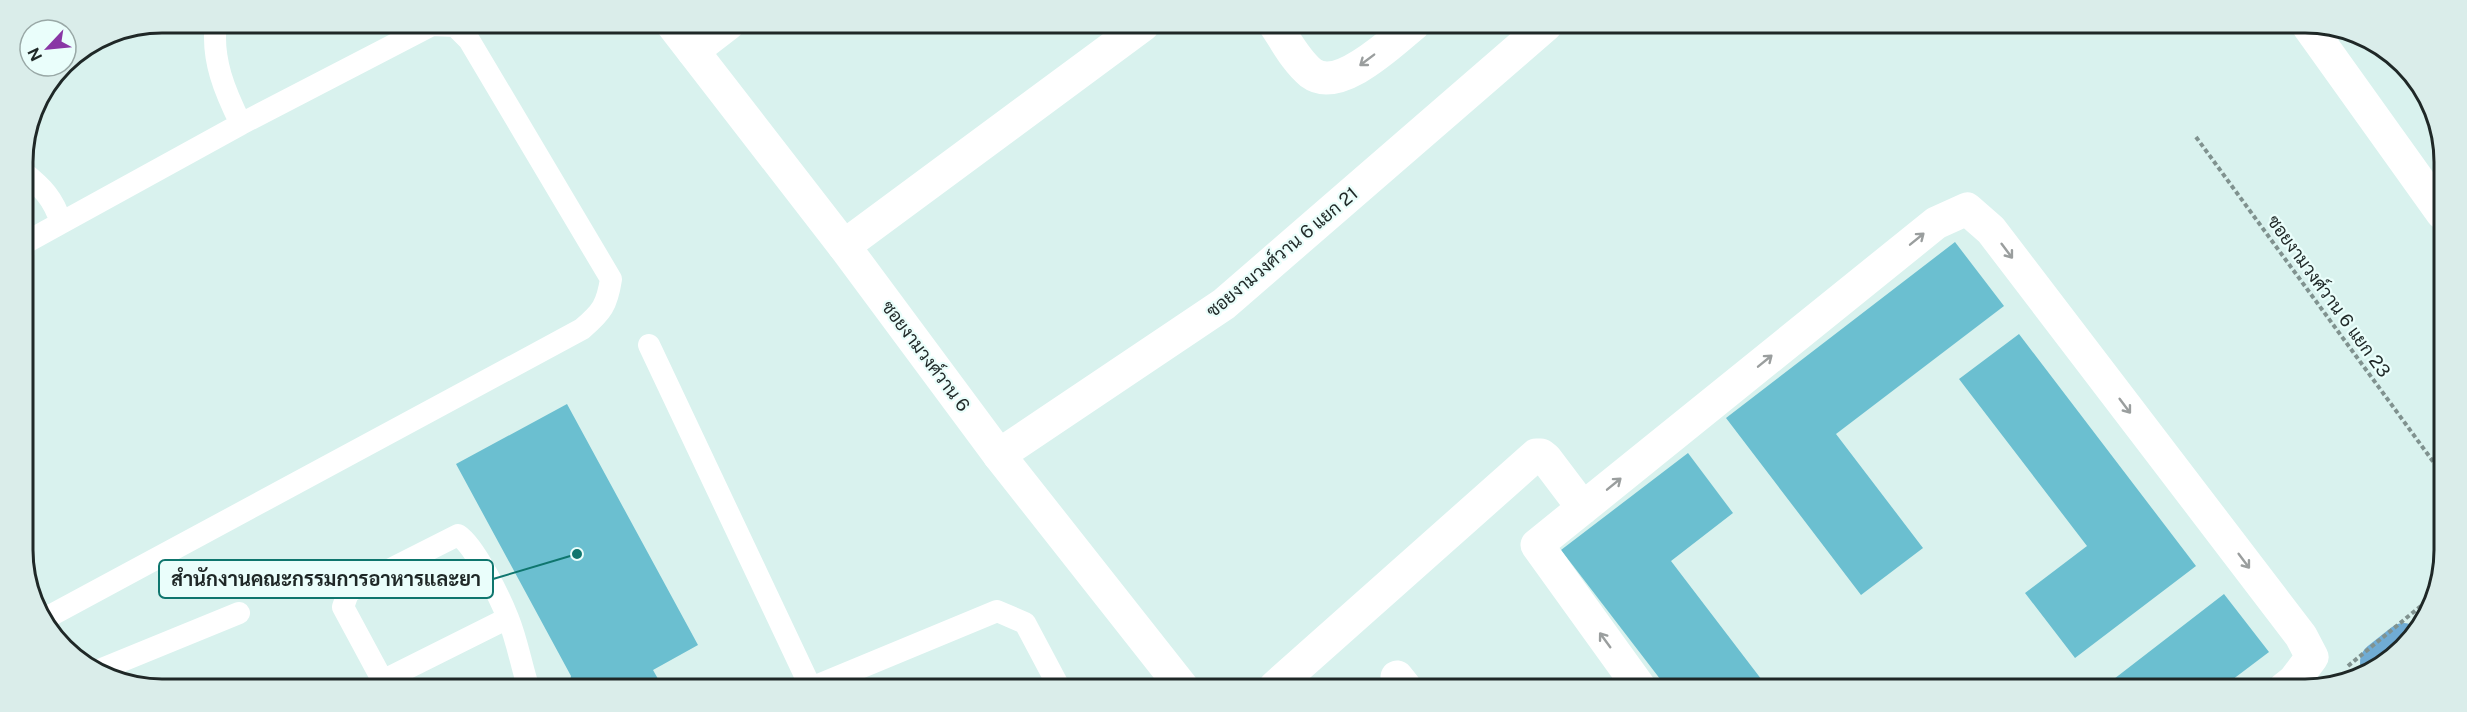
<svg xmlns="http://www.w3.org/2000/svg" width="2467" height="712" font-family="'Public Sans',Sarabun,sans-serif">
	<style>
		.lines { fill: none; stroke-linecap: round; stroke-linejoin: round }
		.canal { stroke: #70acd4; stroke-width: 40 }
		.building { fill: #6bbfd0 }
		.path { stroke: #80928f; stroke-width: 4; stroke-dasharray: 4.5 3; stroke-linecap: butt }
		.lane { stroke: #fff; stroke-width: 22 }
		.street { stroke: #fff; stroke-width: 33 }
		.secondary { stroke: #fff; stroke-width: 33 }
		.oneway { stroke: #9a9e9e }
		.labels { text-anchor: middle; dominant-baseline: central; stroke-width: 4.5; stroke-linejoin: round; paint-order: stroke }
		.street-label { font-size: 18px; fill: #1f2827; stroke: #eafefb }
		.rim { fill: none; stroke: #1f2827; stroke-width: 3 }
		.leader { fill: none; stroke: #0f766e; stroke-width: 2 }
		.callout-dot { fill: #0f766e; stroke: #eafefb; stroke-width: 2 }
		.callout { fill: #eafefb; stroke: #0f766e; stroke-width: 2 }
		.callout-label { font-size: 20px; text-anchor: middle; font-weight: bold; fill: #1f2827 }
	</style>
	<rect width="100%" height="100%" fill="#d9f2ee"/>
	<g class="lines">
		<!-- canal -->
		<path class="canal" d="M 2380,662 L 2404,643"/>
	</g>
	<!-- building -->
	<path class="building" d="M 1955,242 L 2004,306 L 1836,434 L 1923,548 L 1861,595 L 1726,418 Z
		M 2019,334 L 2196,566 L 2075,658 L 2025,593 L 2087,546 L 1959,379 Z
		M 567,404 L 698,645 L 653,670 L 662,686 L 569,686 L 571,676 L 456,464 Z
		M 1688,453 L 1733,513 L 1671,561 L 1768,688 L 1667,688 L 1561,550 Z
		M 2224,594 L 2269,652 L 2220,689 L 2101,689 Z"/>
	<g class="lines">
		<!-- path -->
		<path class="path" d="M 2196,137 L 2440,471
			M 2348,666 L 2433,596"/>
		<!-- lane -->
		<path class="lane" d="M 23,172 C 42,187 54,199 61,223 L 23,244
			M 61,223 L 241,124
			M 649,345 L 810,686
			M 46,618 L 582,329 C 602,312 607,305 611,279 L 469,40 L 455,26 L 432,25 L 241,124 C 225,92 211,59 216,23
			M 102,669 L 239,613
			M 382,681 L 508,618
			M 385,685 L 343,607 L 348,593 L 365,582 L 458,535 C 475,546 500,598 508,618 C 517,640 521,664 528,686
			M 816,686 L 997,611 L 1025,623 L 1059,687"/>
		<!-- street -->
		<path class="street" d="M 1275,25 C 1286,41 1296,61 1311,73 C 1339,94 1392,42 1413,25
			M 2309,27 L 2442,213
			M 693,51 L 728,24
			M 844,246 L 1143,25
			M 999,455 L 1224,304 L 1546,25
			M 1397,677 L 1405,687
			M 1275,687 L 1536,455 L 1541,455 L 1546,459 L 1583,508
			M 1640,688 L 1537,545 L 1936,223 L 1967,209 L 1991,230 L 2301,636 L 2312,657 L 2294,681 L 2284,689"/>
		<!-- secondary -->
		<path class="secondary" d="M 672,24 L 844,246 L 999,455 L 1182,687"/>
	</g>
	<!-- one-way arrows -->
	<defs><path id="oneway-shaft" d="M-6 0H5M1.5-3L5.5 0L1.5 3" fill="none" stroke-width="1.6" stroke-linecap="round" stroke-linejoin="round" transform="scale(1.5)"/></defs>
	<g class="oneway">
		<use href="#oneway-shaft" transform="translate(1367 60) rotate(143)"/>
		<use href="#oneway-shaft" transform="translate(1917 239) rotate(-39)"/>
		<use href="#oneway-shaft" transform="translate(2007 251) rotate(53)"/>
		<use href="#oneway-shaft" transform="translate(1765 361) rotate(-39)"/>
		<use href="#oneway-shaft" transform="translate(2125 406) rotate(53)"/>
		<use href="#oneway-shaft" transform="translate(1614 484) rotate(-39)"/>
		<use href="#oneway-shaft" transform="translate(2244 561) rotate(53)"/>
		<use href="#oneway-shaft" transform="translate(1605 640) rotate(-126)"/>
	</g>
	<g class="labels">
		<!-- street labels -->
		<g class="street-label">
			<text transform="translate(1282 252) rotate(-40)">ซอยงามวงศ์วาน 6 แยก 21</text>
			<text transform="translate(2329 296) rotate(54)">ซอยงามวงศ์วาน 6 แยก 23</text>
			<text transform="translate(926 356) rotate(53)">ซอยงามวงศ์วาน 6</text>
		</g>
	</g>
	<!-- crop -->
	<path d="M0 0H2467V712H0ZM162 33H2305A129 129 0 0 1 2434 162V550A129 129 0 0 1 2305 679H162A129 129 0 0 1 33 550V162A129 129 0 0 1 162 33Z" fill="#daedea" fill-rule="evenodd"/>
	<path class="rim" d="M162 33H2305A129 129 0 0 1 2434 162V550A129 129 0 0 1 2305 679H162A129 129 0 0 1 33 550V162A129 129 0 0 1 162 33Z"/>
	<!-- callouts -->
	<path class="leader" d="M577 554L493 579"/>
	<circle class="callout-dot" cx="577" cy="554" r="6"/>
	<rect class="callout" x="159" y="560" width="334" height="38" rx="6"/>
	<g class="callout-label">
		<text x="326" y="586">สำนักงานคณะกรรมการอาหารและยา</text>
	</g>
	<!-- north arrow -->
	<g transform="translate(48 48) rotate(244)"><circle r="28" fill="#eafefb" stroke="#99a8a6" stroke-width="1.5"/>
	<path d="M0-4.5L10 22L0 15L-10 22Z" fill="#8936a5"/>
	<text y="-9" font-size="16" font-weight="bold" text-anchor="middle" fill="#1f2827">N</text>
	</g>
</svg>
